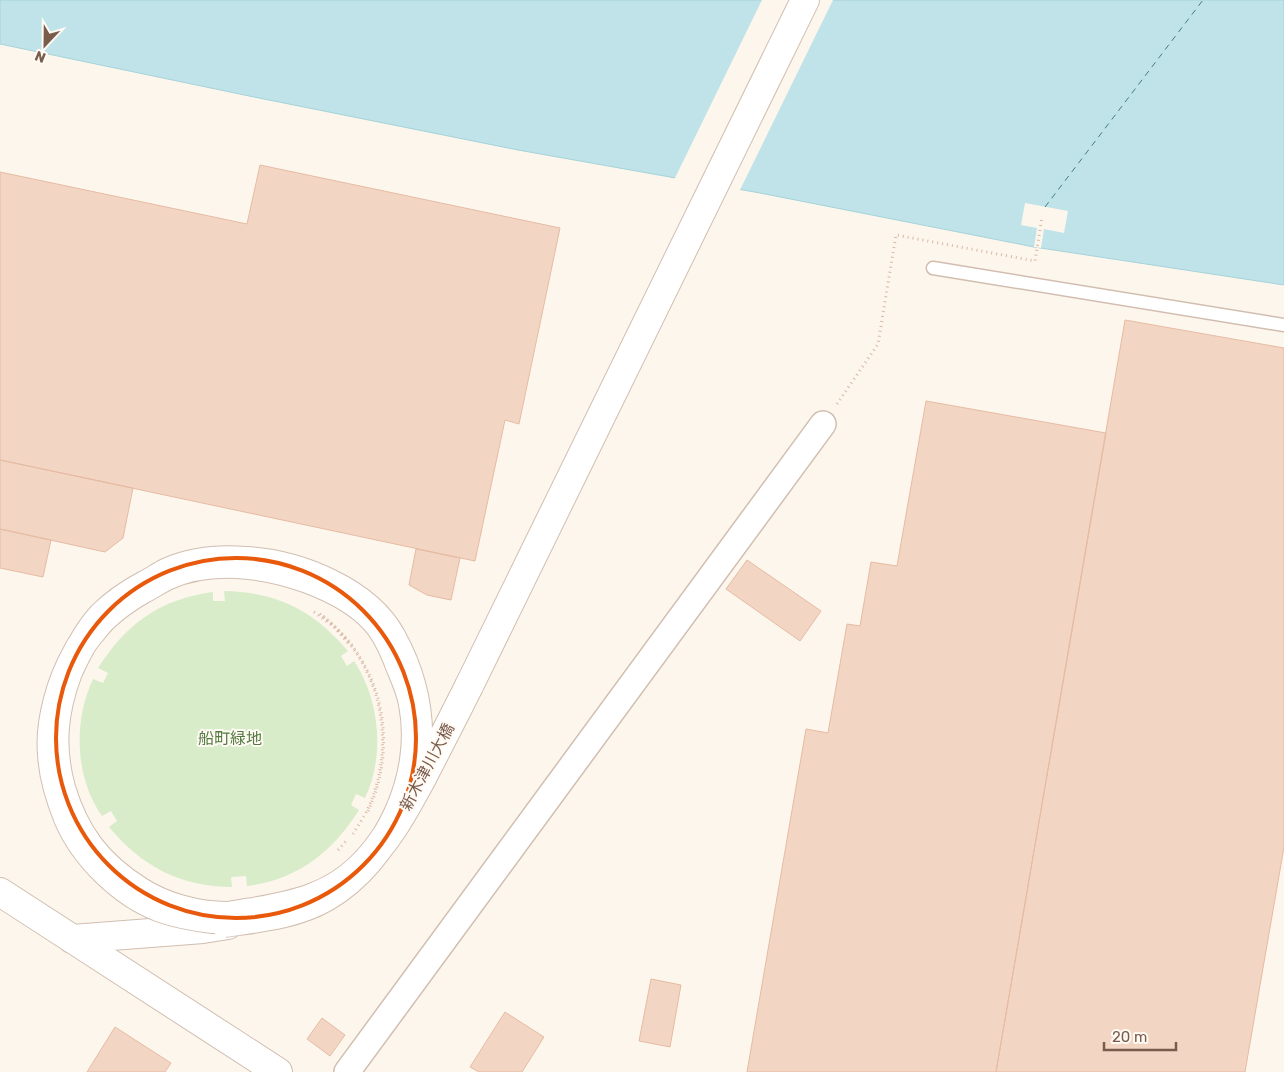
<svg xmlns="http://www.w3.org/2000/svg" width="1284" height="1072" font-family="Rubik,'Noto Sans JP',sans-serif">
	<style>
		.green { fill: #d8ecc9 }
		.water { fill: #bfe3e8; stroke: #a5d3da }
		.pier { fill: #fdf6ec }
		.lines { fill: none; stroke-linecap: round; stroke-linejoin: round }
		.ferry { stroke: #437c86; stroke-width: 1; stroke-dasharray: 6 5; stroke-linecap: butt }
		.building { fill: #f3d5c3; stroke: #e6bba3 }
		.service-casing { stroke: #d1beb0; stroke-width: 15 }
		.minor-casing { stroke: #d1beb0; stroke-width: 28 }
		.tertiary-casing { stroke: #d1beb0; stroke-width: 30 }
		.path { stroke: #d9b8a5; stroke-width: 3; stroke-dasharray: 1 4; stroke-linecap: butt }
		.service { stroke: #fff; stroke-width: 12 }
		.minor { stroke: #fff; stroke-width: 25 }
		.tertiary { stroke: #fff; stroke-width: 28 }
		.tertiary-bridge-casing { stroke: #d1beb0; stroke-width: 30; stroke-linecap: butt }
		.tertiary-bridge { stroke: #fff; stroke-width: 28 }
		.marked { fill: none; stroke: #e8590c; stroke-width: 4; stroke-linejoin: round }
		.labels { text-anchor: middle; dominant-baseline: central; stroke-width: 4; stroke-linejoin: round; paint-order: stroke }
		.park-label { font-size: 16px; fill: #537a41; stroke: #fffaf3 }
		.street-label { font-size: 16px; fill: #7a5c4d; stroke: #fffaf3 }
	</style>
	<rect width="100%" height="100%" fill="#fdf6ec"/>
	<!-- green -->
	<path class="green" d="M 224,591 C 278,592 314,611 348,651 L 341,656 L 347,666 L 354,661 C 380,700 385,756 365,798 L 356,794 L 351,805 L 359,810 C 333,851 298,880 247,886 L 246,876 L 231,877 L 232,887 C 181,887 141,866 109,827 L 117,821 L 111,811 L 102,816 C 75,778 73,721 93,679 L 103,683 L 108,673 L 98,668 C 126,624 160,599 213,592 L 213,601 L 225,601 Z"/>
	<!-- water -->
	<path class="water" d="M 0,0 L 1284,0 L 1284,285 L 1034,247 L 760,193 L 518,150 L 249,96 L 0,44 Z"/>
	<!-- pier -->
	<path class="pier" d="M 762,0 L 833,0 L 739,192 L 674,180 Z
		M 1025,203 L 1068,211 L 1064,233 L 1044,229 L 1041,248 L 1034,247 L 1037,228 L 1021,225 Z"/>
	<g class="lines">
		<!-- ferry -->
		<path class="ferry" d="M 1045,207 L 1203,0"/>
	</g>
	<!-- building -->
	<path class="building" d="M 260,165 L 560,228 L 519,424 L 505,420 L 475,561 L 0,460 L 0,172 L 247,224 Z
		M 1125,320 L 1284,348 L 1284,847 L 1245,1072 L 996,1072 Z
		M 926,401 L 1106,433 L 996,1072 L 747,1072 L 806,729 L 828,733 L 847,624 L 860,626 L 871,562 L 897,566 Z
		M 0,460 L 133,488 L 123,538 L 105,552 L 0,529 Z
		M 0,529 L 51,540 L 43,577 L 0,568 Z
		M 416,549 L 460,558 L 451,600 L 427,595 L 409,585 Z
		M 747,560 L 821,611 L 800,641 L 726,589 Z
		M 651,979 L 681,985 L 670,1047 L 639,1041 Z
		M 505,1012 L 544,1037 L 522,1072 L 479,1072 L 470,1067 Z
		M 322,1018 L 345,1035 L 330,1056 L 307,1039 Z
		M 115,1027 L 171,1063 L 165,1072 L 87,1072 Z"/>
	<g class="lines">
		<defs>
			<path id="service" d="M 933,268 L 1284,325"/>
			<path id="minor" d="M 347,1072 L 823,424"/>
			<path id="tertiary" d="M 469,686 L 805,0
				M 0,892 L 278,1072
				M 72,939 L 203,929 L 228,925"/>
		</defs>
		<!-- service casing -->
		<use href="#service" class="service-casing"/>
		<!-- minor casing -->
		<use href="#minor" class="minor-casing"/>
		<!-- tertiary casing -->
		<use href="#tertiary" class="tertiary-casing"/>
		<!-- path -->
		<path class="path" d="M 837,404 L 878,344 L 896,235 L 1035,261 L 1042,217
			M 314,612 L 334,627 L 348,643
			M 320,614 C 378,658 398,736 370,804 C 366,814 359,824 353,834
			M 323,616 C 337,628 350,640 359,656 C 389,702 391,762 368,811
			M 338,850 L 347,840"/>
		<!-- service -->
		<use href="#service" class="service"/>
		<!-- minor -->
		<use href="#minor" class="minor"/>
		<!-- tertiary -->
		<use href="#tertiary" class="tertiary"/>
		<defs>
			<path id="tertiary-bridge" d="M 224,923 C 259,918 295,915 326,897 C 389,860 427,775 413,704 C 411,691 405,678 400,666 C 394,650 387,633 375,620 C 357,600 332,588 308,579 C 263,563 210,556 166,576 C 164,577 145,588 143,589 C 124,600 105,613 92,631 C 88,635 79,648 77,653 C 61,681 49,722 52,754 C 53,776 60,798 68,818 C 84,856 123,894 161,908 C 178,914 195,917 213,919 C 217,919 221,920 226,920 C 239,919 253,916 265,913 C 287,909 308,904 328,893 C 366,871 394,832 408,791 C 410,787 413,770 414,766 C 416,756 418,750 418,740 C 419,705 409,669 392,638 C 367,591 298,564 246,561 C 220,559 193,561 168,572 C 160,576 153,581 145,585 C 130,593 115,603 102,616 C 87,632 77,652 68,672 C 53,712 50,747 61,788 C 75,835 98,865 139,891 C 164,907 197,916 227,916 C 230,916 250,912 253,912 C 294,905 331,897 361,867 C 388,841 403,813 421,780 C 437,749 453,718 469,686"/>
		</defs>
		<!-- tertiary-bridge casing -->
		<use href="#tertiary-bridge" class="tertiary-bridge-casing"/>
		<!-- tertiary-bridge -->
		<use href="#tertiary-bridge" class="tertiary-bridge"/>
	</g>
	<!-- marked area -->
	<path class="marked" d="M56 738a180 180 0 1 1 360 0a180 180 0 1 1-360 0Z"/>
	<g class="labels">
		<!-- park labels -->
		<g class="park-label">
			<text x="230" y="738">船町緑地</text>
		</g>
		<!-- street labels -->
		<g class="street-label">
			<text transform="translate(427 767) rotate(-62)">新木津川大橋</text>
		</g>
	</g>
	<!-- north arrow -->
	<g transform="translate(45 45) rotate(202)" stroke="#fffaf3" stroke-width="4" paint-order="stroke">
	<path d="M0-4L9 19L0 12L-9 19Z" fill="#7a5c4d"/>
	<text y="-8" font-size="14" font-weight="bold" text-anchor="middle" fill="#7a5c4d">N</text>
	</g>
	<!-- scale -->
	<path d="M1104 1042v8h72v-8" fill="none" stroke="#7a5c4d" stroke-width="2.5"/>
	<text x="1112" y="1042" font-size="15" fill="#7a5c4d" stroke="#fffaf3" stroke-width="4" paint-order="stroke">20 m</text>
</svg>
